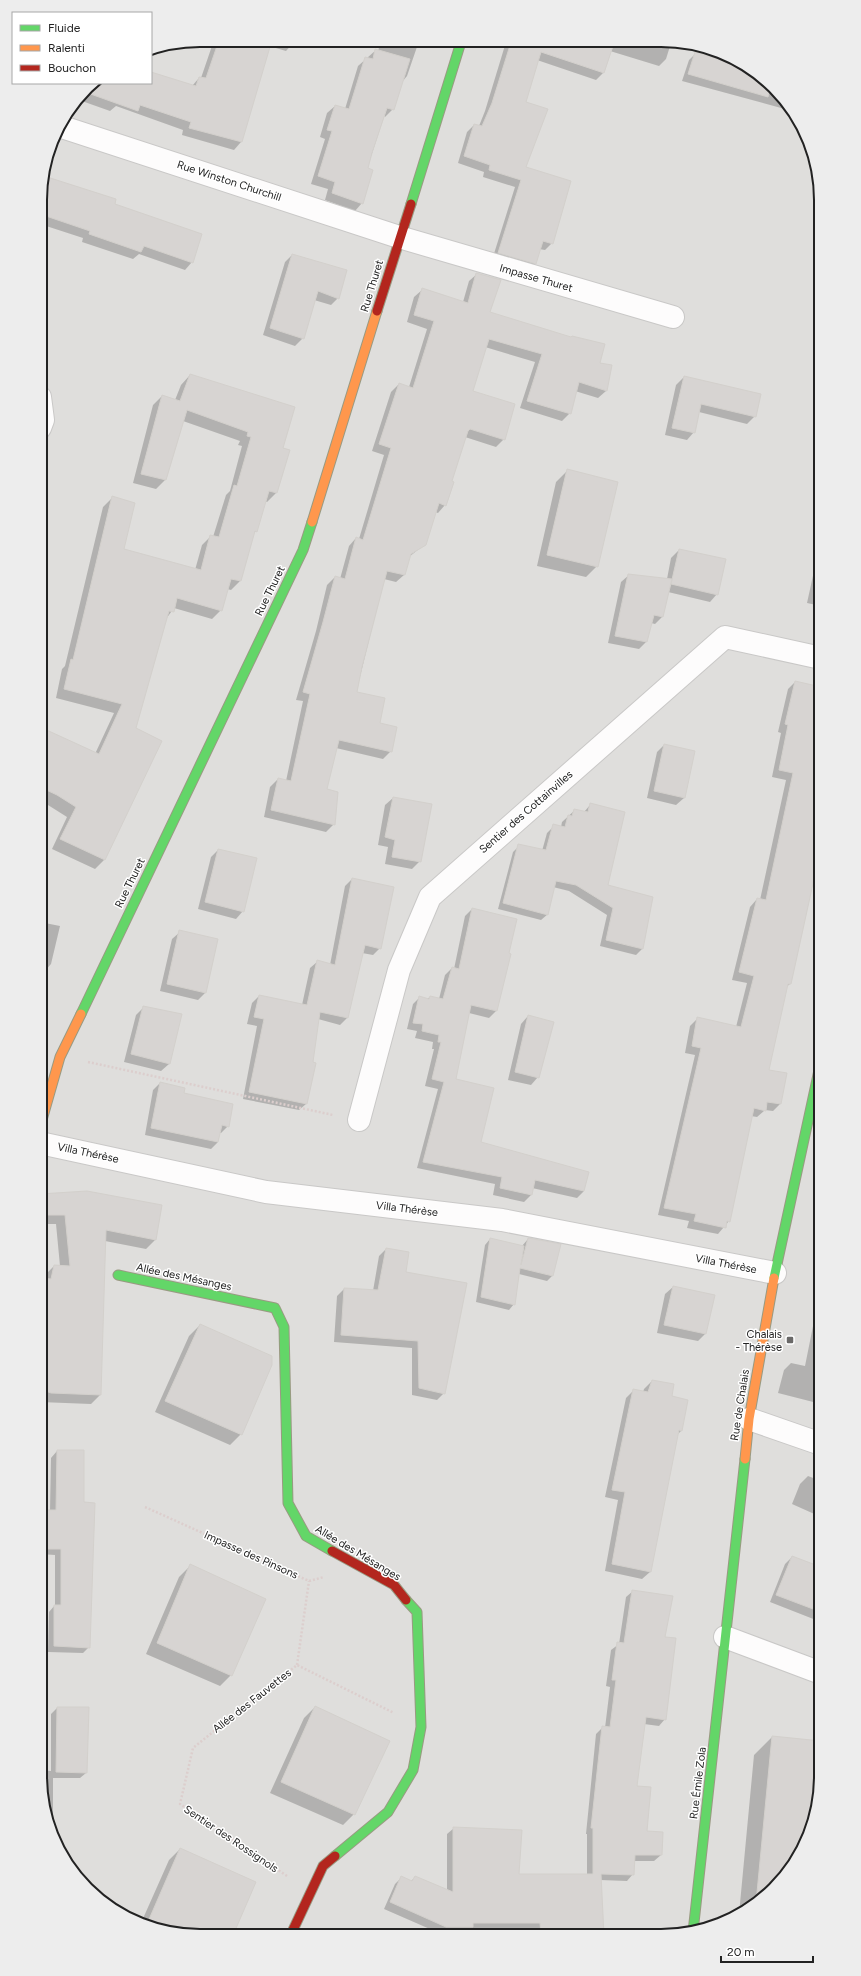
<svg xmlns="http://www.w3.org/2000/svg" width="861" height="1976" font-family="Figtree,sans-serif">
	<style>
		.residential { fill: #dfdedc }
		.shadow { fill: #0003 }
		.building { fill: #d7d4d2; stroke: #d3d0cc }
		.lines { fill: none; stroke-linecap: round; stroke-linejoin: round }
		.street-casing { stroke: #c9c8c7; stroke-width: 24 }
		.fast-casing { stroke: #999a82; stroke-width: 11 }
		.slow-casing { stroke: #999a82; stroke-width: 11 }
		.jam-casing { stroke: #999a82; stroke-width: 11 }
		.path { stroke: #dccecd; stroke-width: 2.5; stroke-dasharray: 2 2; stroke-linecap: butt }
		.street { stroke: #fdfcfc; stroke-width: 22 }
		.fast { stroke: #63d668; stroke-width: 9 }
		.slow { stroke: #ff974d; stroke-width: 9 }
		.jam { stroke: #b3261e; stroke-width: 9 }
		.poi-dot { fill: #6a6968; stroke: #fff; stroke-width: 1.5 }
		.labels { text-anchor: middle; dominant-baseline: central; stroke-width: 3; stroke-linejoin: round; paint-order: stroke }
		.street-label { font-size: 11px; fill: #222; stroke: #fff }
		.poi-label { font-size: 11px; fill: #222; stroke: #fff; text-anchor: end }
		.rim { fill: none; stroke: #222; stroke-width: 2 }
	</style>
	<rect width="100%" height="100%" fill="#f0eeeb"/>
	<!-- residential -->
	<path class="residential" d="M 200,40 L 692,43 L 732,57 L 774,87 L 800,120 L 816,159 L 821,200 L 821,1786 L 809,1837 L 781,1881 L 750,1909 L 702,1931 L 661,1936 L 169,1933 L 130,1920 L 94,1896 L 62,1856 L 45,1817 L 40,1776 L 40,190 L 56,130 L 92,83 L 151,83 L 151,50 Z"/>
	<!-- shadow -->
	<path class="shadow" d="M 214,40 L 295,41 L 286,51 L 269,46 L 241,142 L 234,150 L 182,135 L 183,130 L 116,106 L 110,111 L 79,100 L 92,83 L 151,83 L 151,73 L 192,86 L 199,78 L 201,78 Z
		M 381,41 L 419,41 L 407,76 L 402,82 L 393,109 L 385,117 L 384,116 L 367,169 L 362,203 L 355,211 L 325,200 L 328,189 L 311,184 L 325,139 L 320,137 L 327,113 L 335,106 L 345,109 L 358,66 L 376,50 L 378,51 Z
		M 506,42 L 671,43 L 666,59 L 659,66 L 610,51 L 603,73 L 596,80 L 537,60 L 524,103 L 525,168 L 552,243 L 545,250 L 539,249 L 535,263 L 528,270 L 492,260 L 515,187 L 483,177 L 484,172 L 458,163 L 467,132 L 474,125 L 479,126 L 485,111 Z
		M 696,53 L 746,68 L 746,67 L 774,87 L 796,116 L 791,114 L 792,111 L 682,81 L 689,60 Z
		M 40,190 L 113,205 L 192,262 L 185,270 L 139,254 L 133,259 L 82,242 L 83,238 L 40,224 Z
		M 292,255 L 338,298 L 331,305 L 314,300 L 303,338 L 295,346 L 263,335 L 285,262 Z
		M 477,274 L 489,313 L 599,363 L 611,366 L 606,391 L 598,398 L 575,391 L 570,413 L 562,421 L 520,408 L 535,362 L 485,347 L 472,392 L 504,439 L 496,447 L 465,437 L 450,482 L 445,505 L 438,513 L 435,512 L 425,544 L 409,557 L 404,575 L 396,582 L 384,579 L 356,693 L 379,724 L 391,751 L 383,759 L 336,748 L 326,790 L 334,824 L 326,832 L 264,817 L 270,787 L 278,779 L 286,781 L 303,701 L 296,700 L 316,631 L 327,585 L 335,577 L 340,579 L 349,546 L 356,538 L 359,539 L 384,455 L 372,451 L 391,392 L 399,384 L 409,387 L 427,329 L 407,322 L 414,297 L 422,290 L 463,302 L 469,281 Z
		M 821,311 L 821,325 L 818,324 Z
		M 190,375 L 281,448 L 289,450 L 276,493 L 267,502 L 265,501 L 256,531 L 252,535 L 240,581 L 231,590 L 227,589 L 221,610 L 212,619 L 174,608 L 166,619 L 134,729 L 160,741 L 104,860 L 95,869 L 52,849 L 67,817 L 40,800 L 40,736 L 95,754 L 114,713 L 56,698 L 62,669 L 65,666 L 103,507 L 112,498 L 123,550 L 195,570 L 202,545 L 211,536 L 213,537 L 226,495 L 230,491 L 242,446 L 238,445 L 240,441 L 183,421 L 165,480 L 156,489 L 133,483 L 153,405 L 162,396 L 175,400 L 181,385 Z
		M 684,377 L 755,416 L 747,424 L 699,412 L 694,432 L 687,440 L 665,435 L 676,385 Z
		M 567,471 L 597,566 L 586,577 L 537,566 L 556,482 Z
		M 821,539 L 821,606 L 807,603 Z
		M 679,550 L 717,594 L 710,602 L 668,592 L 662,617 L 655,624 L 651,623 L 646,642 L 639,649 L 608,643 L 621,582 L 629,575 L 667,579 L 671,558 Z
		M 795,682 L 821,688 L 821,852 L 818,855 L 790,984 L 786,987 L 768,1071 L 785,1074 L 780,1104 L 773,1111 L 765,1110 L 757,1117 L 751,1116 L 729,1221 L 718,1234 L 687,1228 L 689,1221 L 658,1215 L 695,1055 L 685,1053 L 690,1026 L 698,1018 L 736,1027 L 747,983 L 732,980 L 750,907 L 757,899 L 760,900 L 786,780 L 772,777 L 781,733 L 778,732 L 788,689 Z
		M 664,745 L 684,798 L 676,805 L 647,798 L 657,752 Z
		M 393,798 L 420,861 L 412,869 L 385,864 L 388,847 L 378,845 L 385,805 Z
		M 591,804 L 607,886 L 652,897 L 642,949 L 636,955 L 600,946 L 607,915 L 569,891 L 553,887 L 548,914 L 541,920 L 498,909 L 513,852 L 519,846 L 542,851 L 547,833 L 553,827 L 561,827 L 562,822 L 575,810 L 584,812 Z
		M 218,850 L 243,911 L 236,919 L 198,909 L 211,857 Z
		M 352,879 L 380,948 L 373,955 L 362,953 L 347,1018 L 340,1025 L 318,1019 L 306,1104 L 299,1110 L 243,1099 L 257,1026 L 247,1024 L 252,1003 L 259,996 L 302,1005 L 310,968 L 317,962 L 330,965 L 345,886 Z
		M 472,909 L 510,955 L 496,1011 L 489,1018 L 469,1013 L 455,1080 L 479,1143 L 584,1191 L 577,1198 L 532,1188 L 531,1195 L 524,1202 L 493,1195 L 495,1184 L 417,1168 L 438,1089 L 425,1086 L 434,1049 L 432,1049 L 433,1042 L 415,1038 L 417,1031 L 407,1029 L 413,1004 L 420,997 L 427,999 L 430,997 L 439,999 L 445,975 L 452,968 L 454,969 L 465,916 Z
		M 40,922 L 60,926 L 51,964 L 44,972 L 40,971 Z
		M 180,932 L 205,993 L 198,1000 L 160,991 L 172,939 Z
		M 144,1007 L 180,1015 L 169,1064 L 161,1071 L 124,1062 L 136,1015 Z
		M 528,1016 L 538,1077 L 531,1085 L 508,1080 L 521,1024 Z
		M 160,1083 L 183,1094 L 228,1126 L 221,1133 L 219,1133 L 218,1142 L 211,1149 L 145,1135 L 153,1090 Z
		M 40,1196 L 155,1240 L 146,1249 L 105,1241 L 100,1395 L 91,1404 L 40,1402 L 40,1279 L 44,1279 L 45,1275 L 54,1266 L 60,1266 L 56,1224 L 40,1224 Z
		M 490,1239 L 522,1246 L 528,1239 L 560,1245 L 552,1276 L 547,1281 L 519,1274 L 514,1304 L 509,1310 L 476,1302 L 485,1245 Z
		M 386,1249 L 405,1273 L 444,1393 L 437,1400 L 412,1395 L 412,1348 L 334,1342 L 337,1296 L 344,1289 L 373,1291 L 379,1256 Z
		M 673,1287 L 713,1295 L 705,1334 L 698,1341 L 657,1333 L 665,1294 Z
		M 821,1298 L 821,1404 L 778,1393 L 784,1370 L 791,1363 L 805,1366 L 815,1316 L 818,1313 Z
		M 200,1325 L 241,1434 L 230,1445 L 155,1412 L 189,1336 Z
		M 652,1381 L 671,1397 L 681,1431 L 677,1435 L 650,1572 L 642,1579 L 605,1571 L 618,1500 L 605,1497 L 626,1398 L 634,1390 L 643,1392 L 644,1389 Z
		M 57,1451 L 83,1503 L 89,1647 L 83,1653 L 48,1652 L 49,1612 L 55,1605 L 55,1555 L 40,1554 L 40,1513 L 42,1511 L 50,1511 L 51,1458 Z
		M 808,1476 L 821,1481 L 821,1517 L 792,1504 L 800,1484 Z
		M 821,1546 L 821,1622 L 770,1602 L 785,1564 L 792,1557 L 813,1565 Z
		M 190,1566 L 231,1675 L 220,1686 L 146,1654 L 179,1577 Z
		M 633,1591 L 664,1637 L 665,1719 L 659,1726 L 644,1724 L 636,1787 L 646,1832 L 661,1855 L 654,1861 L 634,1861 L 633,1874 L 627,1881 L 600,1880 L 603,1936 L 535,1935 L 534,1928 L 470,1928 L 466,1933 L 439,1933 L 384,1909 L 395,1884 L 402,1877 L 410,1882 L 415,1877 L 447,1891 L 447,1834 L 454,1828 L 518,1875 L 587,1875 L 587,1834 L 586,1834 L 596,1734 L 603,1727 L 605,1728 L 610,1687 L 606,1686 L 611,1650 L 619,1644 L 626,1597 Z
		M 315,1707 L 354,1814 L 343,1825 L 270,1793 L 304,1718 Z
		M 57,1708 L 86,1773 L 80,1778 L 53,1778 L 53,1830 L 51,1831 L 45,1817 L 40,1770 L 51,1771 L 51,1714 Z
		M 772,1737 L 809,1837 L 781,1881 L 750,1909 L 739,1914 L 754,1755 Z
		M 180,1849 L 255,1883 L 233,1933 L 169,1933 L 141,1923 L 169,1860 Z"/>
	<!-- building -->
	<path class="building" d="M 219,40 L 272,40 L 242,142 L 189,128 L 191,122 L 140,105 L 138,111 L 85,92 L 92,83 L 151,83 L 151,72 L 196,86 L 199,77 L 206,78 Z
		M 511,42 L 614,43 L 604,73 L 541,52 L 526,102 L 548,109 L 526,167 L 571,181 L 553,244 L 543,241 L 536,264 L 498,253 L 521,180 L 489,170 L 490,165 L 464,156 L 474,124 L 482,126 L 492,103 Z
		M 375,49 L 410,59 L 394,110 L 387,108 L 372,153 L 368,168 L 373,170 L 363,204 L 332,193 L 335,182 L 318,176 L 332,131 L 327,130 L 335,105 L 349,109 L 365,57 L 373,59 Z
		M 695,52 L 747,68 L 771,85 L 768,97 L 688,74 Z
		M 44,176 L 116,199 L 115,204 L 202,234 L 193,263 L 144,246 L 141,252 L 89,234 L 90,231 L 40,214 L 40,190 Z
		M 292,254 L 347,270 L 339,299 L 318,291 L 304,339 L 270,328 Z
		M 476,273 L 501,280 L 490,312 L 571,337 L 572,336 L 605,344 L 600,363 L 612,365 L 607,391 L 579,382 L 571,414 L 527,401 L 542,354 L 489,339 L 473,391 L 515,404 L 505,440 L 470,429 L 468,431 L 452,481 L 454,482 L 446,506 L 439,503 L 426,545 L 411,554 L 405,575 L 387,571 L 362,667 L 357,692 L 385,698 L 380,723 L 397,727 L 392,752 L 339,740 L 327,789 L 338,792 L 335,825 L 271,810 L 278,778 L 291,781 L 310,694 L 303,692 L 323,622 L 335,576 L 345,579 L 356,537 L 363,540 L 391,448 L 379,444 L 399,383 L 413,388 L 434,321 L 414,315 L 422,288 L 468,303 Z
		M 190,374 L 295,407 L 283,448 L 290,450 L 277,493 L 269,491 L 257,532 L 255,531 L 241,581 L 231,579 L 222,611 L 177,598 L 174,612 L 169,611 L 136,728 L 162,741 L 105,860 L 60,839 L 76,807 L 57,795 L 40,787 L 40,727 L 99,754 L 122,704 L 64,689 L 71,659 L 73,660 L 112,496 L 135,503 L 124,549 L 201,570 L 210,535 L 219,537 L 234,485 L 237,486 L 251,437 L 247,436 L 248,432 L 187,410 L 166,480 L 141,474 L 162,395 L 180,401 Z
		M 684,376 L 761,394 L 756,417 L 701,404 L 695,433 L 672,428 Z
		M 567,469 L 618,482 L 598,567 L 547,555 Z
		M 679,549 L 726,559 L 718,595 L 671,584 Z
		M 628,574 L 672,579 L 663,617 L 654,615 L 647,642 L 615,636 Z
		M 795,681 L 821,687 L 821,847 L 791,984 L 788,984 L 769,1070 L 787,1073 L 781,1104 L 767,1102 L 766,1111 L 754,1108 L 730,1222 L 727,1221 L 726,1228 L 694,1221 L 696,1214 L 664,1208 L 701,1048 L 692,1046 L 697,1017 L 741,1027 L 754,976 L 739,972 L 757,898 L 766,900 L 793,773 L 779,770 L 788,725 L 785,724 Z
		M 664,744 L 695,751 L 685,798 L 654,791 Z
		M 393,797 L 432,804 L 421,862 L 392,857 L 395,840 L 385,837 Z
		M 590,803 L 625,812 L 608,885 L 653,897 L 643,949 L 606,940 L 613,908 L 576,885 L 556,881 L 548,915 L 503,903 L 518,844 L 546,850 L 553,824 L 565,827 L 568,815 L 572,816 L 574,809 L 588,812 Z
		M 218,849 L 257,858 L 244,912 L 205,902 Z
		M 352,878 L 394,887 L 381,949 L 365,945 L 348,1018 L 320,1012 L 313,1062 L 316,1063 L 307,1104 L 249,1092 L 264,1019 L 254,1017 L 259,995 L 307,1005 L 317,960 L 335,965 Z
		M 472,908 L 517,919 L 509,953 L 511,954 L 497,1011 L 471,1005 L 456,1079 L 494,1088 L 481,1142 L 589,1172 L 584,1191 L 535,1180 L 532,1195 L 500,1188 L 502,1177 L 423,1162 L 444,1082 L 432,1079 L 441,1042 L 438,1042 L 439,1035 L 422,1031 L 423,1024 L 413,1023 L 419,996 L 429,999 L 430,996 L 443,999 L 452,967 L 459,969 Z
		M 179,930 L 218,939 L 206,993 L 167,984 Z
		M 143,1006 L 182,1014 L 170,1064 L 131,1054 Z
		M 528,1015 L 554,1022 L 539,1078 L 515,1072 Z
		M 160,1082 L 185,1088 L 184,1093 L 233,1104 L 229,1127 L 222,1125 L 218,1142 L 151,1128 Z
		M 87,1191 L 162,1205 L 156,1240 L 106,1230 L 101,1395 L 51,1393 L 40,1389 L 40,1278 L 51,1279 L 54,1265 L 70,1266 L 65,1215 L 40,1215 L 40,1194 Z
		M 490,1238 L 524,1246 L 521,1265 L 528,1238 L 561,1244 L 553,1276 L 520,1268 L 515,1305 L 481,1297 Z
		M 386,1248 L 409,1252 L 406,1272 L 467,1283 L 445,1394 L 419,1388 L 418,1341 L 341,1335 L 344,1288 L 378,1290 Z
		M 673,1286 L 715,1295 L 706,1334 L 664,1325 Z
		M 200,1324 L 272,1356 L 272,1365 L 242,1435 L 165,1401 Z
		M 652,1380 L 674,1384 L 672,1396 L 688,1400 L 682,1431 L 679,1430 L 651,1572 L 612,1564 L 625,1492 L 612,1490 L 633,1389 L 648,1392 Z
		M 57,1450 L 84,1450 L 84,1502 L 95,1503 L 90,1648 L 54,1646 L 54,1605 L 61,1605 L 61,1549 L 41,1549 L 42,1510 L 56,1510 Z
		M 792,1556 L 821,1567 L 821,1612 L 776,1595 Z
		M 190,1564 L 266,1599 L 232,1676 L 157,1643 Z
		M 632,1590 L 673,1596 L 665,1637 L 676,1638 L 666,1720 L 646,1717 L 637,1786 L 651,1787 L 647,1831 L 663,1832 L 662,1855 L 635,1855 L 634,1875 L 601,1874 L 604,1936 L 541,1935 L 540,1923 L 473,1923 L 473,1927 L 446,1927 L 390,1902 L 401,1876 L 412,1881 L 415,1876 L 453,1892 L 453,1827 L 522,1830 L 519,1874 L 593,1874 L 593,1828 L 591,1828 L 602,1726 L 610,1727 L 616,1680 L 612,1680 L 617,1642 L 624,1643 Z
		M 315,1706 L 390,1741 L 355,1815 L 281,1782 Z
		M 57,1707 L 89,1707 L 87,1773 L 56,1772 Z
		M 772,1736 L 821,1741 L 815,1812 L 809,1837 L 781,1881 L 756,1903 Z
		M 180,1848 L 256,1882 L 234,1933 L 169,1933 L 147,1924 Z"/>
	<g class="lines">
		<defs>
			<path id="street" d="M 59,126 L 399,237 L 673,317
				M 40,428 L 43,420 L 40,397
				M 359,1120 L 399,970 L 430,897 L 725,637 L 821,658
				M 40,1143 L 266,1192 L 502,1220 L 775,1273
				M 749,1419 L 821,1444
				M 725,1637 L 821,1673"/>
			<path id="fast" d="M 411,204 L 461,42
				M 81,1014 L 303,550 L 312,522
				M 118,1275 L 275,1308 L 284,1327 L 288,1503 L 306,1536 L 332,1551
				M 774,1278 L 821,1061
				M 335,1856 L 388,1812 L 413,1770 L 421,1727 L 417,1612 L 406,1600
				M 693,1932 L 745,1459"/>
			<path id="slow" d="M 312,522 L 377,311
				M 40,1127 L 60,1057 L 81,1014
				M 745,1459 L 749,1419 L 774,1278"/>
			<path id="jam" d="M 377,311 L 411,204
				M 332,1551 L 394,1585 L 406,1600
				M 294,1934 L 293,1930 L 323,1866 L 335,1856"/>
		</defs>
		<!-- street casing -->
		<use href="#street" class="street-casing"/>
		<!-- fast casing -->
		<use href="#fast" class="fast-casing"/>
		<!-- slow casing -->
		<use href="#slow" class="slow-casing"/>
		<!-- jam casing -->
		<use href="#jam" class="jam-casing"/>
		<!-- path -->
		<path class="path" d="M 88,1062 L 333,1115
			M 145,1507 L 309,1581 L 324,1577
			M 297,1665 L 309,1581
			M 287,1876 L 180,1804 L 193,1748 L 297,1665 L 394,1713"/>
		<!-- street -->
		<use href="#street" class="street"/>
		<!-- fast -->
		<use href="#fast" class="fast"/>
		<!-- slow -->
		<use href="#slow" class="slow"/>
		<!-- jam -->
		<use href="#jam" class="jam"/>
	</g>
	<!-- markers -->
	<rect class="poi-dot" x="786" y="1336" width="8" height="8" rx="2"/>
	<g class="labels">
		<!-- street labels -->
		<g class="street-label">
			<text transform="translate(229 181) rotate(18)">Rue Winston Churchill</text>
			<text transform="translate(536 278) rotate(16)">Impasse Thuret</text>
			<text transform="translate(372 286) rotate(-73)">Rue Thuret</text>
			<text transform="translate(270 591) rotate(-64)">Rue Thuret</text>
			<text transform="translate(526 812) rotate(-41)">Sentier des Cottainvilles</text>
			<text transform="translate(130 883) rotate(-64)">Rue Thuret</text>
			<text transform="translate(88 1153) rotate(12)">Villa Thérèse</text>
			<text transform="translate(407 1209) rotate(7)">Villa Thérèse</text>
			<text transform="translate(726 1264) rotate(11)">Villa Thérèse</text>
			<text transform="translate(184 1277) rotate(12)">Allée des Mésanges</text>
			<text transform="translate(740 1405) rotate(-81)">Rue de Chalais</text>
			<text transform="translate(358 1553) rotate(31)">Allée des Mésanges</text>
			<text transform="translate(251 1555) rotate(24)">Impasse des Pinsons</text>
			<text transform="translate(252 1701) rotate(-38)">Allée des Fauvettes</text>
			<text transform="translate(698 1783) rotate(-83)">Rue Émile Zola</text>
			<text transform="translate(231 1839) rotate(34)">Sentier des Rossignols</text>
		</g>
		<!-- poi labels -->
		<g class="poi-label">
			<text x="782" y="1334">Chalais<tspan x="782" dy="13">- Thérèse</tspan></text>
		</g>
	</g>
	<!-- crop -->
	<path d="M0 0H861V1976H0ZM200 47H661A153 153 0 0 1 814 200V1776A153 153 0 0 1 661 1929H200A153 153 0 0 1 47 1776V200A153 153 0 0 1 200 47Z" fill="#ededed" fill-rule="evenodd"/>
	<path class="rim" d="M200 47H661A153 153 0 0 1 814 200V1776A153 153 0 0 1 661 1929H200A153 153 0 0 1 47 1776V200A153 153 0 0 1 200 47Z"/>
	<!-- legend -->
	<rect x="12" y="12" width="140" height="72" fill="#ffffff" stroke="#a7a7a7"/>
	<rect x="20" y="25" width="20" height="6" fill="#63d668" stroke="#a7a7a7"/>
	<text x="48" y="32" font-size="12" fill="#222222">Fluide</text>
	<rect x="20" y="45" width="20" height="6" fill="#ff974d" stroke="#a7a7a7"/>
	<text x="48" y="52" font-size="12" fill="#222222">Ralenti</text>
	<rect x="20" y="65" width="20" height="6" fill="#b3261e" stroke="#a7a7a7"/>
	<text x="48" y="72" font-size="12" fill="#222222">Bouchon</text>
	<!-- scale -->
	<path d="M721 1956v6h92v-6" fill="none" stroke="#222222" stroke-width="2"/>
	<text x="727" y="1956" font-size="12" fill="#222222" stroke="#ffffff" stroke-width="3" paint-order="stroke">20 m</text>
</svg>
